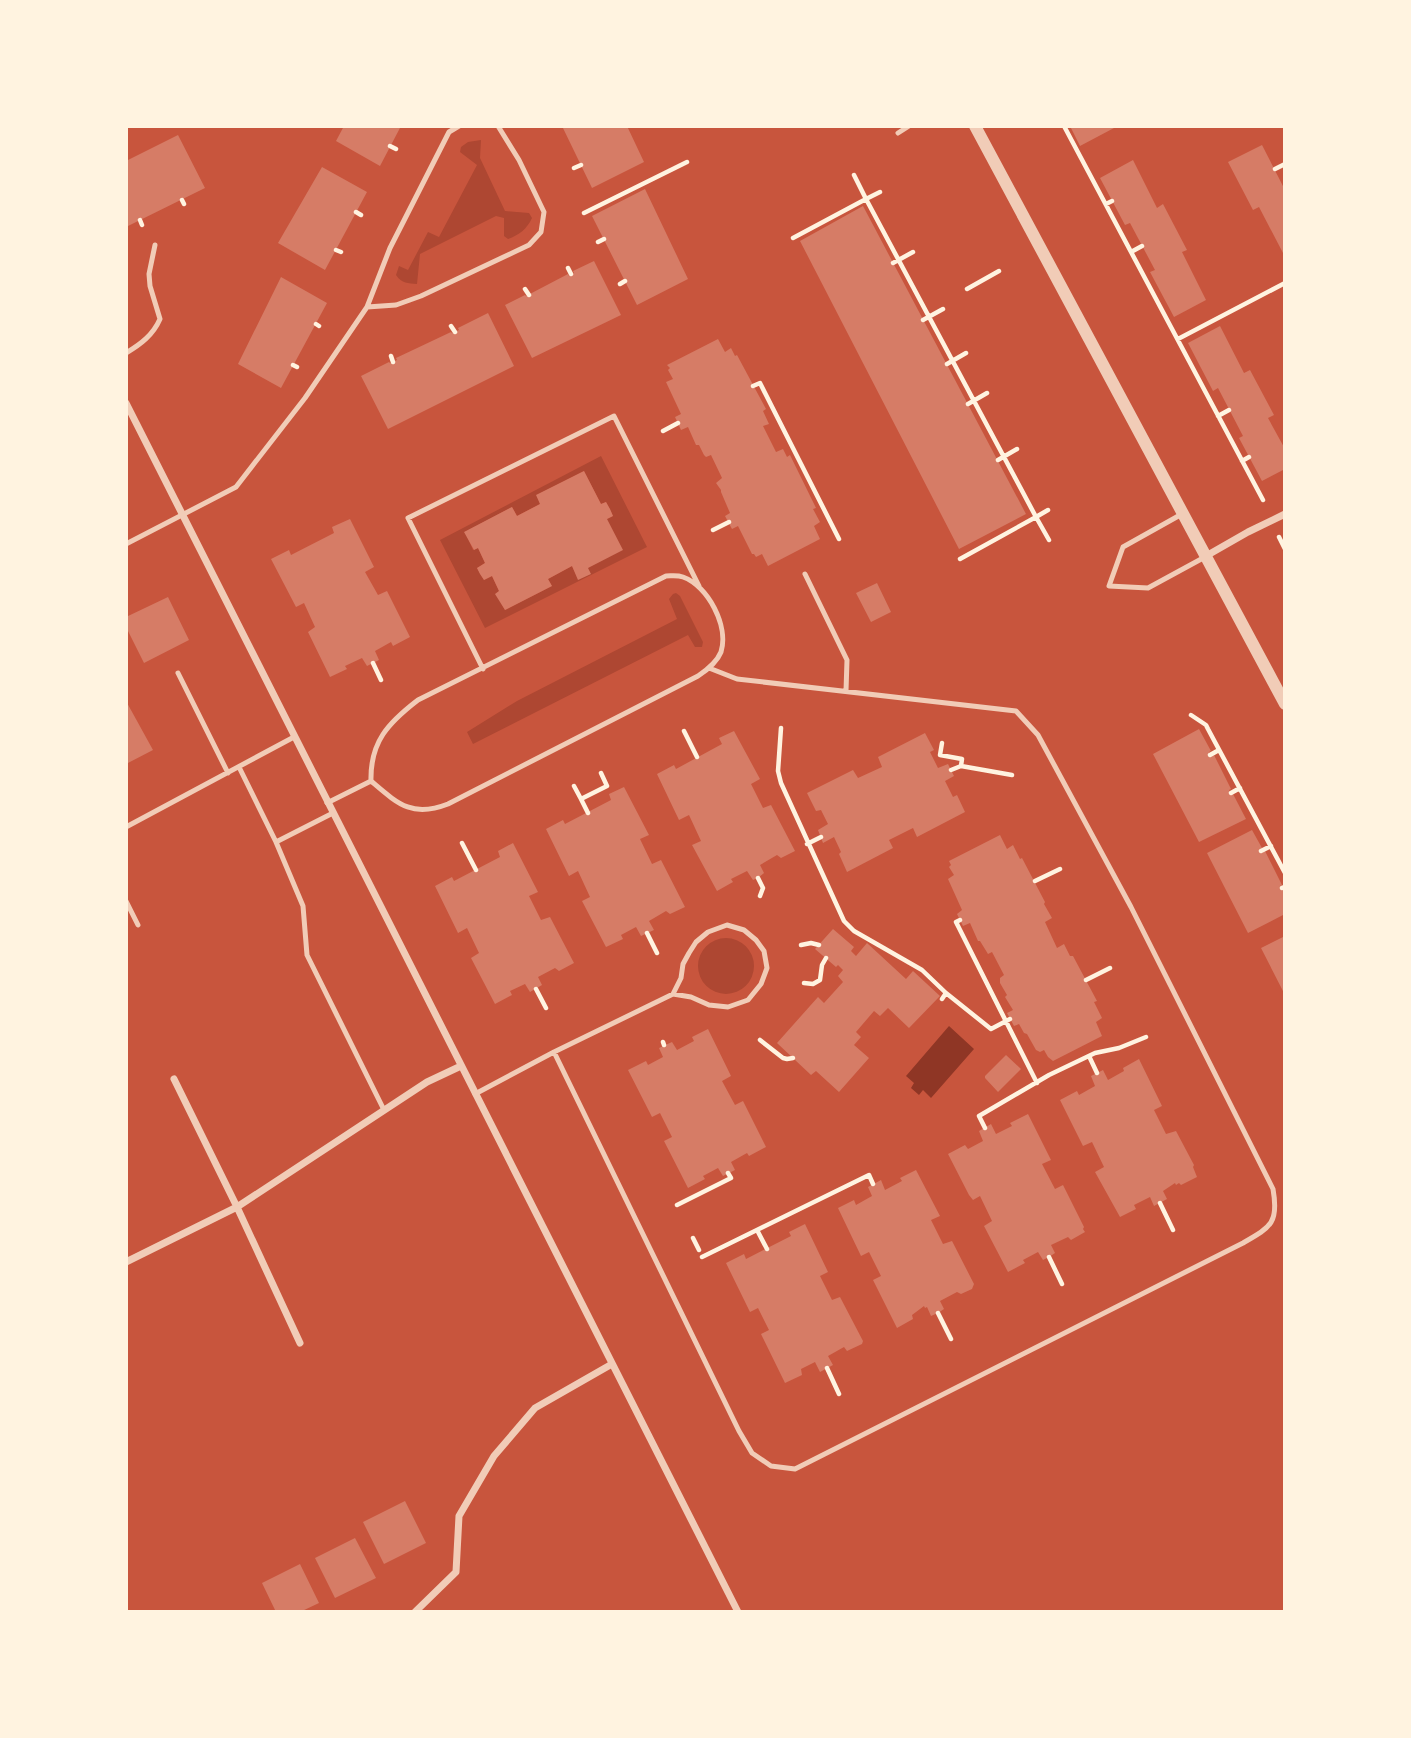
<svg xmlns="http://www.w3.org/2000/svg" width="1411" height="1738" font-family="Helvetica,sans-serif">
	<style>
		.green { fill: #ae4732; fill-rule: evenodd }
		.water { fill: #8f3625 }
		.building { fill: #d67c66 }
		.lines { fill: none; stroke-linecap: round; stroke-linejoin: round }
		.path { stroke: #fff3e0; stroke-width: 4.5 }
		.service { stroke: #f1ccb7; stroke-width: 5 }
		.minor { stroke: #f1ccb7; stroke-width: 7 }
		.tertiary { stroke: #f1ccb7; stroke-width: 12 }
	</style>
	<rect width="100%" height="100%" fill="#c8553d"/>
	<!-- green -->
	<path class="green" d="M 481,140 L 480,158 L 505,211 L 529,213 L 532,218 C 527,229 519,235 508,239 L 504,236 L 504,218 L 496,216 L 420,254 L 417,284 C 408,283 402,284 396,275 L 399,266 L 408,270 L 428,232 L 439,237 L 477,165 L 460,152 L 461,147 L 468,142 Z
		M 601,456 L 647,547 L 485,628 L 440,540 ZM 584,471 L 601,504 L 606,502 L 613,516 L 607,519 L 588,568 L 578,579 L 572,566 L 548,579 L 552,586 L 505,610 L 496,594 L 499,591 L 492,576 L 484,580 L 477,568 L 485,563 L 478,548 L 473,550 L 465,532 L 512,507 L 517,516 L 540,504 L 537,495 Z
		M 676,593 L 680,596 L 703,642 L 702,647 L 695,647 L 688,635 L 473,744 L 467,732 L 517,701 L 677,619 L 669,599 L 673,594 Z
		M698 966a28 28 0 1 1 56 0a28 28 0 1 1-56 0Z"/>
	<!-- water -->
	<path class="water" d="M 949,1026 L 974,1049 L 931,1098 L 923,1090 L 919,1095 L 911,1088 L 914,1083 L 906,1076 Z"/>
	<!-- building -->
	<path class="building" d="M 344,126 L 401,126 L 380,166 L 336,141 Z
		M 562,126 L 627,126 L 644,162 L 592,188 Z
		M 1070,126 L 1112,126 L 1114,128 L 1080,146 Z
		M 178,135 L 205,188 L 126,227 L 126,161 Z
		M 1262,145 L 1285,190 L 1285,252 L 1283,253 L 1259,207 L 1253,210 L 1228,162 Z
		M 1133,160 L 1157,208 L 1163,204 L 1187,250 L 1182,252 L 1206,300 L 1174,317 L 1150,272 L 1155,270 L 1130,223 L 1125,225 L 1100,178 Z
		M 322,167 L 367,192 L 325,270 L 278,243 Z
		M 645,189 L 688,279 L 637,305 L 592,216 Z
		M 863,206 L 1026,514 L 959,549 L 800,241 Z
		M 594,261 L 621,315 L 532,358 L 505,305 L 525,295 L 526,296 L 568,274 L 569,276 L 574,273 L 573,271 Z
		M 281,277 L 327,303 L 281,388 L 238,364 Z
		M 488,313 L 514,366 L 388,429 L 361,376 L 389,362 L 390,363 L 397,360 L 396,358 L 451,332 L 452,333 L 459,330 L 458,328 Z
		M 1220,326 L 1244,373 L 1250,370 L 1274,415 L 1268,418 L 1285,449 L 1285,469 L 1262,481 L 1239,438 L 1243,436 L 1218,388 L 1213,391 L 1188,343 Z
		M 718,339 L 725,352 L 731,348 L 735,356 L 737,355 L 766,409 L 763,411 L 769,424 L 763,426 L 776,452 L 783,449 L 787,457 L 790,455 L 816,508 L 813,509 L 820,522 L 814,526 L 820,539 L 768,566 L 762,554 L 756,557 L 754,554 L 752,554 L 738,526 L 732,529 L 725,516 L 730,513 L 721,492 L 721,490 L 716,483 L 722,478 L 711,455 L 706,457 L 704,455 L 699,445 L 696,445 L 688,427 L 681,430 L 675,417 L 681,414 L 666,382 L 673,379 L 668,370 L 670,368 L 667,365 Z
		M 584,471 L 601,504 L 606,502 L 610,509 L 613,516 L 607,519 L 623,550 L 588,568 L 591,574 L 578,580 L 572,566 L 548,579 L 552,586 L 505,610 L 495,594 L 499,591 L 492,576 L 484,580 L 480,574 L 477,568 L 485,563 L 478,548 L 474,550 L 464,532 L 512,507 L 517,516 L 540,504 L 536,495 Z
		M 350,519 L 374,567 L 365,572 L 378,595 L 387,591 L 410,637 L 393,646 L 391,642 L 375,651 L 379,660 L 367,666 L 362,658 L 345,666 L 347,669 L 330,677 L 308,632 L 315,627 L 304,603 L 296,607 L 271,559 L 289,550 L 291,555 L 334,533 L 332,527 Z
		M 877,583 L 891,612 L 871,622 L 856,593 Z
		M 168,597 L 189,640 L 144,663 L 126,627 L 126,617 Z
		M 126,701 L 153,750 L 126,764 Z
		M 1199,729 L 1211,751 L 1209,752 L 1211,757 L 1214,755 L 1231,789 L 1229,790 L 1232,795 L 1233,794 L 1246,819 L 1199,842 L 1153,754 Z
		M 734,731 L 760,779 L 751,784 L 763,808 L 771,805 L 795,851 L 781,858 L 777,855 L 760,865 L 764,873 L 758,878 L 753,880 L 747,871 L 731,879 L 733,882 L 717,891 L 692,845 L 701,841 L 689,815 L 679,820 L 657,774 L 674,765 L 676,769 L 722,744 L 719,738 Z
		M 925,733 L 934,750 L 930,752 L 938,768 L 948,764 L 954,776 L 945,781 L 953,797 L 957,795 L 965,812 L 917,837 L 913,828 L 889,840 L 893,848 L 847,872 L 839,854 L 841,852 L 834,837 L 823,843 L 818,830 L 828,824 L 821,810 L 816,811 L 807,793 L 853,770 L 858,778 L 882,767 L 878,757 Z
		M 624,787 L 649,835 L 640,839 L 652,864 L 661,860 L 685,907 L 670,914 L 666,911 L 649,921 L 654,930 L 641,936 L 636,927 L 621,935 L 623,939 L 606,947 L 582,901 L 590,897 L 578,871 L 569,876 L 546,829 L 563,820 L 565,824 L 611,800 L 609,794 Z
		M 1252,830 L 1262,848 L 1260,849 L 1262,853 L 1265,851 L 1282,885 L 1280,886 L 1283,891 L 1285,890 L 1285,914 L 1248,933 L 1207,853 Z
		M 1000,835 L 1007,849 L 1013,845 L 1020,859 L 1022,858 L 1045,902 L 1044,904 L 1052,918 L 1045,922 L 1057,948 L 1064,944 L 1070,956 L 1073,956 L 1097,1001 L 1094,1002 L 1102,1018 L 1096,1022 L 1102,1036 L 1053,1061 L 1048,1057 L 1044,1050 L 1040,1052 L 1036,1050 L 1027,1034 L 1024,1033 L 1019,1024 L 1014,1026 L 1007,1013 L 1013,1010 L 1005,997 L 1007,995 L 1000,983 L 1000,978 L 1004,975 L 992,952 L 988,954 L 980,941 L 978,941 L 970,923 L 963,926 L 957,914 L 962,910 L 948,879 L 954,875 L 949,867 L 951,865 L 949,861 Z
		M 513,843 L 538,892 L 529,896 L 541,920 L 550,917 L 574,963 L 559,971 L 555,968 L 538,977 L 542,985 L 530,992 L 525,984 L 510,991 L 512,995 L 495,1004 L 471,958 L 479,953 L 467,928 L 458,933 L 435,886 L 452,877 L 454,881 L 500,857 L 498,851 Z
		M 833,929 L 854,947 L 851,951 L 856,956 L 867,943 L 906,979 L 913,971 L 940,996 L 909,1028 L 888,1008 L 880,1016 L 874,1011 L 856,1032 L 861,1037 L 854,1045 L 869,1058 L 839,1092 L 816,1071 L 811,1075 L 777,1043 L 818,997 L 824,1003 L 843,982 L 838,976 L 843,970 L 838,965 L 836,967 L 815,949 Z
		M 1285,936 L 1285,995 L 1261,948 Z
		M 708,1029 L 731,1076 L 722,1081 L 735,1105 L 743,1101 L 766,1147 L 749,1156 L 747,1153 L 731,1162 L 735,1170 L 723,1176 L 718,1168 L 703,1176 L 705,1179 L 688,1188 L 664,1141 L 672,1137 L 660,1113 L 652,1117 L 628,1070 L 646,1061 L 648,1065 L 663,1057 L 659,1048 L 672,1042 L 677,1050 L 694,1041 L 692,1037 Z
		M 1006,1055 L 1021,1069 L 998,1092 L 985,1078 L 985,1076 Z
		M 1139,1059 L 1162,1106 L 1154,1110 L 1166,1134 L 1176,1131 L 1194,1165 L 1193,1167 L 1197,1177 L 1181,1185 L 1179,1183 L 1176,1185 L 1175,1183 L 1163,1191 L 1167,1199 L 1154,1206 L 1150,1197 L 1134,1205 L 1136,1209 L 1120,1217 L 1095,1172 L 1104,1167 L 1092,1142 L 1083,1146 L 1060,1100 L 1077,1091 L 1079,1095 L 1095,1086 L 1091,1076 L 1103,1070 L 1108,1080 L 1124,1071 L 1123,1068 Z
		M 1028,1114 L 1051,1160 L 1042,1164 L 1055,1189 L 1063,1185 L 1084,1227 L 1083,1229 L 1085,1232 L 1071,1240 L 1068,1237 L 1051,1245 L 1055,1253 L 1049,1257 L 1043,1260 L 1038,1252 L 1023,1260 L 1025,1263 L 1008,1272 L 984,1226 L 992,1221 L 980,1196 L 973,1200 L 969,1195 L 948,1154 L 965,1145 L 968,1149 L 983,1141 L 979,1131 L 991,1124 L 996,1134 L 1012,1126 L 1010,1123 Z
		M 916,1170 L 940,1216 L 931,1220 L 943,1244 L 952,1241 L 974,1284 L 972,1289 L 961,1294 L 957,1292 L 940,1301 L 944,1309 L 938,1313 L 931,1316 L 927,1307 L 925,1308 L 924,1306 L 912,1315 L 913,1319 L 897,1328 L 873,1280 L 881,1276 L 869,1252 L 861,1256 L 838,1208 L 854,1200 L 856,1205 L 872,1196 L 868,1187 L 881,1180 L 885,1190 L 902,1181 L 900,1178 Z
		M 805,1224 L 828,1272 L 820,1276 L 832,1300 L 840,1297 L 863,1341 L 862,1344 L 847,1351 L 844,1347 L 828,1356 L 833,1365 L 820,1372 L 815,1362 L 801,1369 L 802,1375 L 785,1383 L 761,1334 L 769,1330 L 758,1308 L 750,1312 L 726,1263 L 744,1254 L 746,1259 L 791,1236 L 789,1232 Z
		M 405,1501 L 426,1543 L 384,1564 L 363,1522 Z
		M 355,1538 L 376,1578 L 335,1598 L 315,1558 Z
		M 300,1564 L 319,1603 L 300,1612 L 276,1612 L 262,1583 Z"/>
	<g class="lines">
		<!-- path -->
		<path class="path" d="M 1064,126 L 1263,500
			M 390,146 L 396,149
			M 574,168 L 581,165
			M 1275,169 L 1285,164
			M 854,175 L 866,199 L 880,192
			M 182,200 L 184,204
			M 1106,204 L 1112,201
			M 356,212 L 361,215
			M 584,213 L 687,162
			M 140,220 L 142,225
			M 793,238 L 866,199 L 1036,517 L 960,559
			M 598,242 L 604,239
			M 336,250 L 341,252
			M 1131,252 L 1142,246
			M 893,263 L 913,252
			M 568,268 L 571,274
			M 620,284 L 625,281
			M 525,289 L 529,295
			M 967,289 L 999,271
			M 923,320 L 943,309
			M 316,324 L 319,326
			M 451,326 L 455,332
			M 1178,339 L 1285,283
			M 391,356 L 393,362
			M 947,364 L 966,353
			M 293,365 L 297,367
			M 753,386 L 760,383 L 839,539
			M 968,404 L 987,393
			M 1218,416 L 1229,410
			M 663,431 L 678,423
			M 998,460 L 1017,449
			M 1242,461 L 1249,457
			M 1048,510 L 1036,517 L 1049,540
			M 713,530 L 729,522
			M 1279,537 L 1285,549
			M 373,663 L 381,680
			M 1191,715 L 1206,725 L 1208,729 L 1285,873
			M 781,728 L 778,771 L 781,783 L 844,921 L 854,931 L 922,970 L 946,993 L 942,999
			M 684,731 L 697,757
			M 942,743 L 940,755 L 962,759 L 961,766
			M 1210,755 L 1219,750
			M 951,770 L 961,766 L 1012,775
			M 574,786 L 581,799
			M 1231,793 L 1240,788
			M 588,813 L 581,799 L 607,786 L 601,773
			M 462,843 L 476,870
			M 807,844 L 821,837
			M 1261,851 L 1271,846
			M 758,878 L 763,888 L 760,896
			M 1035,881 L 1060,869
			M 1282,888 L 1285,887
			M 960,920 L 956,922 L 1037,1083
			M 647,933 L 657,953
			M 801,945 L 811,943 L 819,945
			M 1086,980 L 1110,968
			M 804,983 L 813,984 L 820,980 L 822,965 L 826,958
			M 536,989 L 546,1008
			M 946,993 L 991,1029 L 1010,1019
			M 760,1040 L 783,1058 L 787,1059 L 793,1058
			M 663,1042 L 664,1045
			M 1089,1056 L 1097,1073
			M 985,1128 L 979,1116 L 1049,1075 L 1095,1053 L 1119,1048 L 1146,1037
			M 1160,1203 L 1173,1230
			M 677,1205 L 731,1178 L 728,1173
			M 757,1230 L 767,1249
			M 693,1238 L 699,1250
			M 702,1257 L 869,1175 L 873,1184
			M 1049,1257 L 1062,1284
			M 938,1313 L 951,1339
			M 827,1368 L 839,1394"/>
		<!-- service -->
		<path class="service" d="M 898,133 L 909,126
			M 367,307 L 396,305 L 421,296 L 529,245 L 541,232 L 544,212 L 519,160 L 498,126
			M 126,353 C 141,344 153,335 160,319 L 150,286 L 149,274 L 155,245
			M 1182,514 L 1123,547 L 1109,586 L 1148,588 L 1205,557
			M 126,544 L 236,487 L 305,398 L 367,307 L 390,248 L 449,132 L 459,126
			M 805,574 L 847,660 L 846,691
			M 483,669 L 408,518 L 614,416 L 699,586
			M 178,673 L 228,773
			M 239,767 L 276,842
			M 327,803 L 371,781 C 370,742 388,723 418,700 L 666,576 C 672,576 677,575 683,577 C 708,586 729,626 721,652 C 717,662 707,670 698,676 L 448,804 C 412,818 398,804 371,781
			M 333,813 L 276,842 L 303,906 L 307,955 L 384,1110
			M 126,827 L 294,737
			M 126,901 L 138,925
			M 554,1052 L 739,1431 L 752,1453 L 771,1466 L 795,1469 L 1243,1243 C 1271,1227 1279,1223 1273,1189 L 1131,907 L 1038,735 L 1016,711 L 737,679 L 709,668
			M 475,1094 L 554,1052 L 673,994 L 691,997 L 709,1005 L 728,1007 L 748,1000 L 761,984 L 767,968 L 764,951 L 756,940 L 744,930 L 727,925 L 708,932 L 696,942 L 689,953 L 683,964 L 681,978 L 673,994"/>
		<!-- minor -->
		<path class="minor" d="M 126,403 L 738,1612
			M 1206,556 L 1248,532 L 1285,514
			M 174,1079 L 237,1207 L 300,1343
			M 126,1262 L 237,1207 L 427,1082 L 461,1066
			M 415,1612 L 456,1572 L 459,1516 L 494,1456 L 535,1408 L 612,1364"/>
		<!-- tertiary -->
		<path class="tertiary" d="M 975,126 L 1285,704"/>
	</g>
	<!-- border -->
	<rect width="1411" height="1738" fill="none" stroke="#fff3e0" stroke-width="256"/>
</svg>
